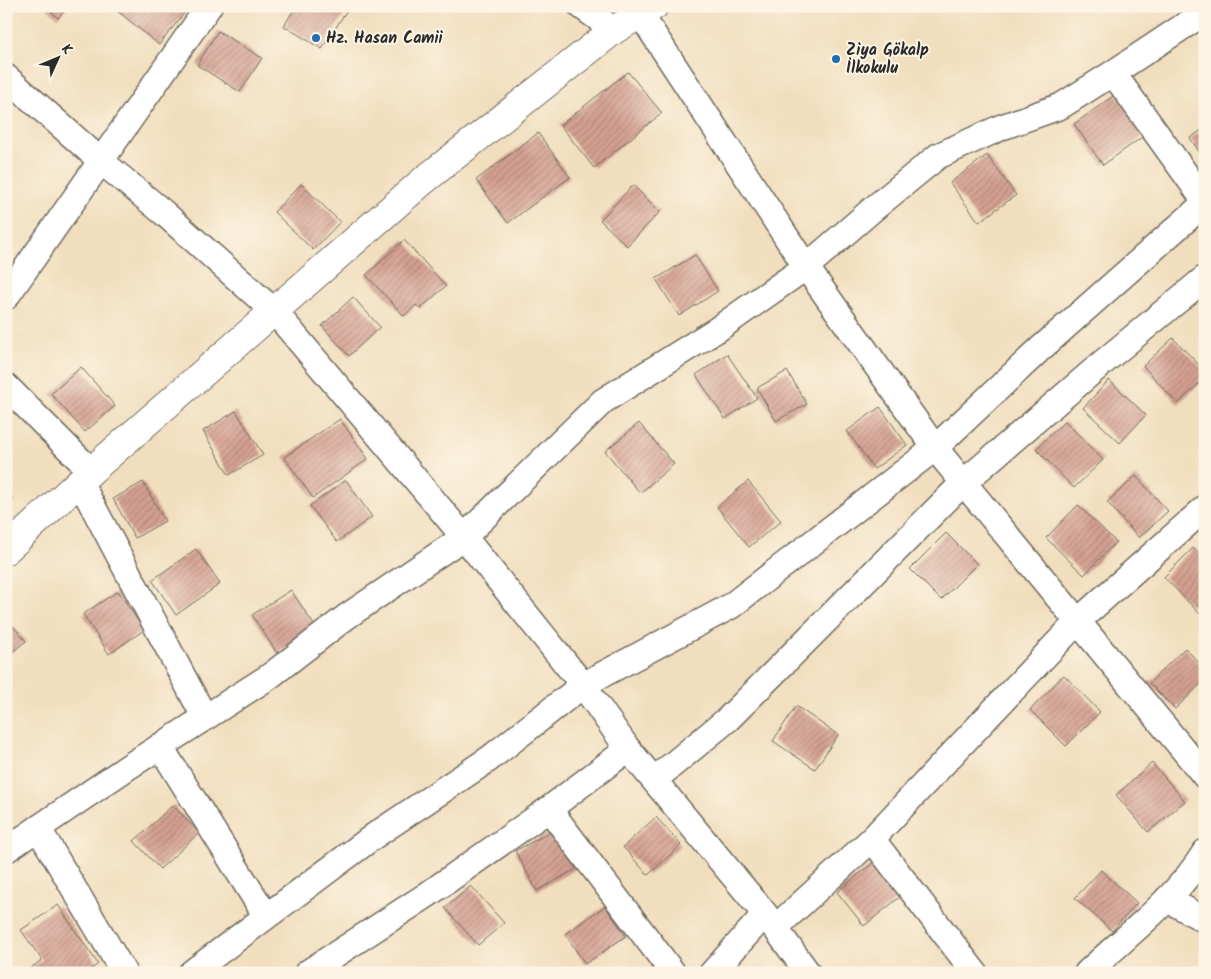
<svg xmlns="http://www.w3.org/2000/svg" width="1211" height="979" font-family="Kalam,sans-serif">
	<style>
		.building { fill: url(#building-hatch) }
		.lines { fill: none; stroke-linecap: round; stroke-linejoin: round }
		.minor-casing { stroke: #706a5e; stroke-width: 28 }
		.tertiary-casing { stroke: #706a5e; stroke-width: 30 }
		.minor { stroke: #fff; stroke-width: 25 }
		.tertiary { stroke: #fff; stroke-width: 28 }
		.poi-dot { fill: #1f6fb2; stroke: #fcf5e5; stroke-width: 2 }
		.labels { text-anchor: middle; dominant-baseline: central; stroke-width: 4; stroke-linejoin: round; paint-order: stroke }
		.poi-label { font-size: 16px; font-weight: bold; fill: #2b2b2b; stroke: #fcf5e5; text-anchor: start }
	</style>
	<defs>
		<pattern id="building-hatch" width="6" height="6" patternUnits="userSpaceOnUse" patternTransform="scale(1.25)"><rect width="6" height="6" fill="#d4a091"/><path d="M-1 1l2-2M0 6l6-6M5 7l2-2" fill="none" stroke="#ac8377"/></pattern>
	</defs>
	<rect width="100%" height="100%" fill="#fcf5e5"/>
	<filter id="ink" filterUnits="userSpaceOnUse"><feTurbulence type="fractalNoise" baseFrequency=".02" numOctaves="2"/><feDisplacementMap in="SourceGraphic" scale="10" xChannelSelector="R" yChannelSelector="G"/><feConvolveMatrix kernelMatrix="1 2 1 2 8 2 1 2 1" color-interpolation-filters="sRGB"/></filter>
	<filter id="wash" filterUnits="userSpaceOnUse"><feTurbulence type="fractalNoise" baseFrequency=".0096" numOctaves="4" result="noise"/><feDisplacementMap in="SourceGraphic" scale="20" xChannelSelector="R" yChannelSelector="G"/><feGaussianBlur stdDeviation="1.12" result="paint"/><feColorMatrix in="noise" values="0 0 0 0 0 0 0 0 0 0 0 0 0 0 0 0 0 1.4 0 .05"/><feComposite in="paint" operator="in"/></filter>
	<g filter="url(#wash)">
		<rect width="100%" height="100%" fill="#f1debe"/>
		<g id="blocks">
			<!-- building -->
			<path class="building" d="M 45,6 L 68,6 L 58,18 Z
				M 116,6 L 179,6 L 186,11 L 159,45 L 114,8 Z
				M 296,6 L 341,6 L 347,10 L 322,49 L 284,26 Z
				M 218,31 L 262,58 L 240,92 L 197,65 Z
				M 628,72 L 662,113 L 594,168 L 560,125 Z
				M 1116,94 L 1145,135 L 1103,165 L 1074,124 Z
				M 1205,128 L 1205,160 L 1190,138 Z
				M 538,133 L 570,177 L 508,223 L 476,180 Z
				M 987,155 L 1016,195 L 979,222 L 950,183 Z
				M 301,184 L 340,222 L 313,250 L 274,212 Z
				M 633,185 L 660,212 L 627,246 L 600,220 Z
				M 404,240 L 446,286 L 420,309 L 416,305 L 404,316 L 366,275 Z
				M 695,255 L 718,291 L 679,316 L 656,279 Z
				M 353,297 L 380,327 L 349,356 L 322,326 Z
				M 1173,338 L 1205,371 L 1205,378 L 1178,404 L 1143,366 Z
				M 727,354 L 757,398 L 725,419 L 696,375 Z
				M 81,367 L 115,406 L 85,432 L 51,394 Z
				M 787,371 L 807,404 L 776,421 L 757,388 Z
				M 1109,380 L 1146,415 L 1120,443 L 1083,408 Z
				M 880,407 L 907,445 L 874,469 L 847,431 Z
				M 236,411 L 263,455 L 229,475 L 203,431 Z
				M 340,419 L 368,459 L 313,498 L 284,457 Z
				M 1065,421 L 1103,460 L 1074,488 L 1036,449 Z
				M 639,423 L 674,464 L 640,493 L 605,451 Z
				M 1136,476 L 1168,511 L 1139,538 L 1107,502 Z
				M 346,480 L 372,517 L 337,542 L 310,506 Z
				M 748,481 L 781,521 L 749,547 L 717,507 Z
				M 143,482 L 165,521 L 135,538 L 113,499 Z
				M 6,493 L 13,499 L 6,507 Z
				M 1078,505 L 1116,542 L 1084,575 L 1046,538 Z
				M 946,533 L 977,564 L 941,600 L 910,569 Z
				M 1193,548 L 1205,559 L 1205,612 L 1201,615 L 1164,577 Z
				M 196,549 L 220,584 L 176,615 L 152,580 Z
				M 291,590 L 316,628 L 277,653 L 252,615 Z
				M 118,591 L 144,630 L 109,654 L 83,614 Z
				M 6,618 L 26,641 L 6,657 Z
				M 1185,648 L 1205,669 L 1205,680 L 1175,709 L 1149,683 Z
				M 1064,675 L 1100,712 L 1066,746 L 1030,710 Z
				M 796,706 L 838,735 L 815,769 L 773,741 Z
				M 1152,763 L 1185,801 L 1148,832 L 1116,795 Z
				M 173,805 L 199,833 L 160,869 L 134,841 Z
				M 656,817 L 681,845 L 648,875 L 623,847 Z
				M 554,830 L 576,869 L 537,891 L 515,851 Z
				M 874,862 L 901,896 L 864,926 L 837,892 Z
				M 1101,870 L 1137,903 L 1112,931 L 1075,898 Z
				M 471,886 L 504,923 L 478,945 L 445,908 Z
				M 58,905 L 98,964 L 86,973 L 24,973 L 42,960 L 21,930 Z
				M 605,906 L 626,936 L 585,964 L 565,934 Z"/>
		</g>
	</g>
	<g filter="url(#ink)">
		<use href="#blocks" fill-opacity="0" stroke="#706a5e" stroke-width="1"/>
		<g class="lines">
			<defs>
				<path id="minor" d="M 581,6 L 614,30
					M 635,6 L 806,267 L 935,448 L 1205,776
					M 1113,73 L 1205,201
					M 6,77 L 102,162 L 164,213 L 275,312 L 464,537 L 583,685 L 628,749 L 765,914 L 808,973
					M 6,297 L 209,6
					M 6,386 L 91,471
					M 80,482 L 205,718
					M 160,746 L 266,916
					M 654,780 L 728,719 L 963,483 L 1107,359 L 1205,278
					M 549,809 L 673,973
					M 38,828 L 124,973
					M 872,839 L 975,973
					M 6,850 L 128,767 L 270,676 L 346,617 L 464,537 L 603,401 L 718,329 L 806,267 L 873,209 L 938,156 L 1002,127 L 1061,106 L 1113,73 L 1205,12
					M 1167,899 L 1205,920
					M 775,928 L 872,839 L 1078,621 L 1205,508
					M 191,973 L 374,836 L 489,759 L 583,685 L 731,606 L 935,448 L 1039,350 L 1205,203
					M 307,973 L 427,895 L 549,809 L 628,749
					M 712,973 L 765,914
					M 1087,973 C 1126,936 1177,898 1205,852"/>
				<path id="tertiary" d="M 6,550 L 91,471 L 423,181 L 614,30 L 654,6"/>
			</defs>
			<!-- minor casing -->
			<use href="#minor" class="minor-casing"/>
			<!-- tertiary casing -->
			<use href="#tertiary" class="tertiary-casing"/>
			<!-- minor -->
			<use href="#minor" class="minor"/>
			<!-- tertiary -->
			<use href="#tertiary" class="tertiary"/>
		</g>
	</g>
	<!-- markers -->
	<g class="poi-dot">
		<circle cx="316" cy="38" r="5"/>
		<circle cx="836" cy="59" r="5"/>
	</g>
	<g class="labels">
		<!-- poi labels -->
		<g class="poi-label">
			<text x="326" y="38">Hz. Hasan Camii</text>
			<text x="846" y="50">Ziya Gökalp<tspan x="846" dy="18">İlkokulu</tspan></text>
		</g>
	</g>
	<!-- margin -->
	<rect width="1211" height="979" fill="none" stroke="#fcf5e5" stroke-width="25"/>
	<!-- north arrow -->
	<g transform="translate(58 58) rotate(46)" stroke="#fcf5e5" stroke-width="4" paint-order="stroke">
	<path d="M0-4L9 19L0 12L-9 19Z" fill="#2b2b2b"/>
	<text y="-8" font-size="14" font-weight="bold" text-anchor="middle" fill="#2b2b2b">K</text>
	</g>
</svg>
